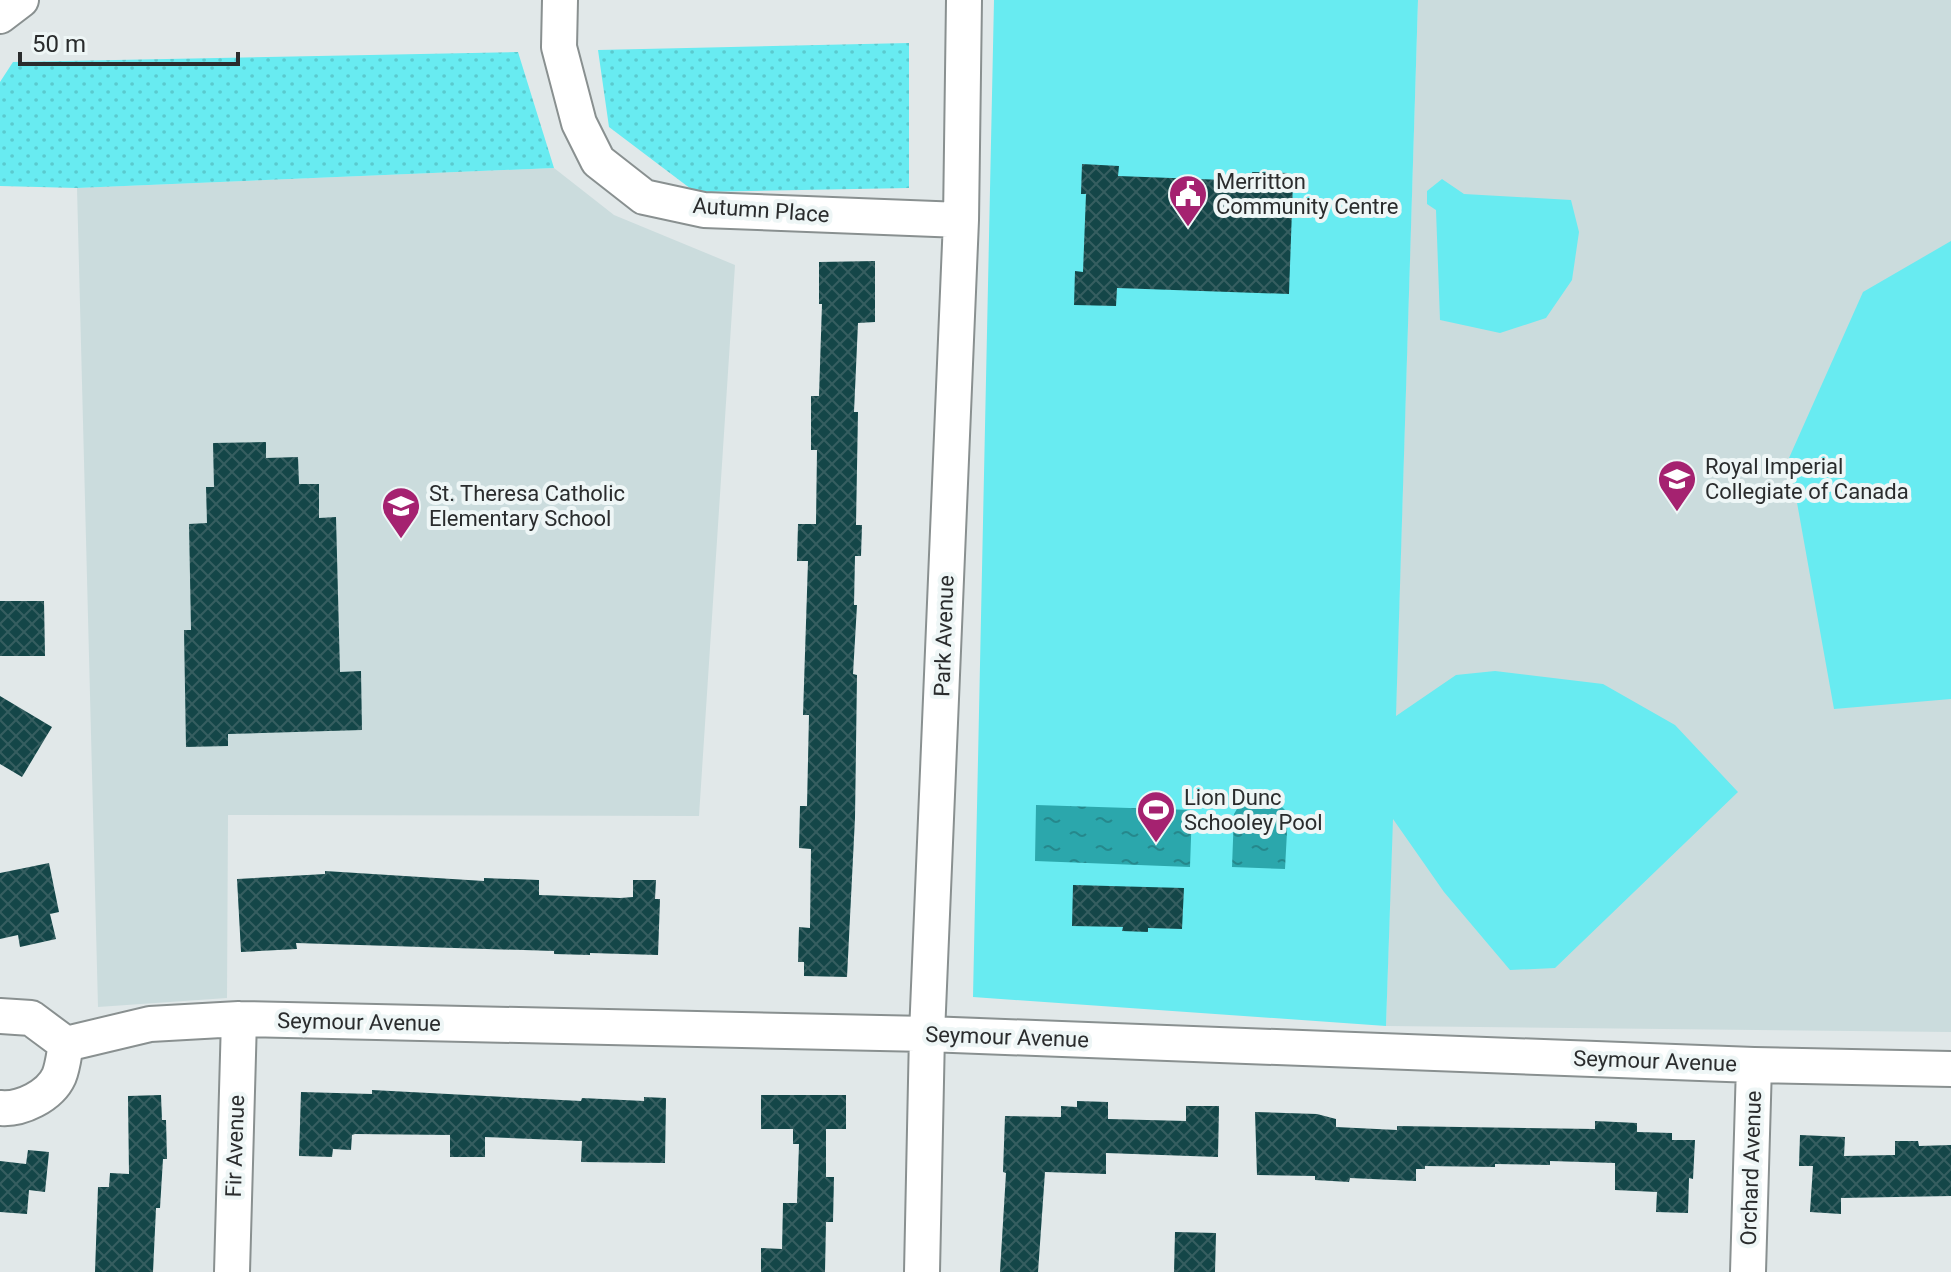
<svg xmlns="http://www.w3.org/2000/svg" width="1951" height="1272" font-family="Roboto,sans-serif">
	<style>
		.built { fill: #cbdcdd }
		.grass { fill: url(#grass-dots) }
		.park { fill: #68ebf1 }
		.water { fill: url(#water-ripples) }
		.building { fill: url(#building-cross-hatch) }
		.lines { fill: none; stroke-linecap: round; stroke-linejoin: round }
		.street-casing { stroke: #899090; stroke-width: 38 }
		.street { stroke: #fff; stroke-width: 34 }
		.labels { text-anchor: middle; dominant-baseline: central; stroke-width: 8; stroke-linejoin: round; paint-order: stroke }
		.poi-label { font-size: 22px; fill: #2a2c2d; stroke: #eef6f6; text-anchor: start }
		.street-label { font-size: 22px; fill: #2a2c2d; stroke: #eef6f6 }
	</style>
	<defs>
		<pattern id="grass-dots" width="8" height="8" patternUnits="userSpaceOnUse" patternTransform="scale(2)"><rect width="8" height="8" fill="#68ebf1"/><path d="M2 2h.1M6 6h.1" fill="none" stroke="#5acacf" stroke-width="1.8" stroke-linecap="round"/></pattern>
		<pattern id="water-ripples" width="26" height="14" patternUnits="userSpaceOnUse" patternTransform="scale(2)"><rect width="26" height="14" fill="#2ba7ac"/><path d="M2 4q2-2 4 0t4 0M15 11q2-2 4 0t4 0" fill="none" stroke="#25888c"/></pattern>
		<pattern id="building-cross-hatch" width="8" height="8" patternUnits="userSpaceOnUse" patternTransform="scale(2)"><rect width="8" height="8" fill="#144648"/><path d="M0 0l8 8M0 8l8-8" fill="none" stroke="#365e60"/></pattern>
	</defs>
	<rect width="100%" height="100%" fill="#e1e8e9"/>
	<!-- built -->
	<path class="built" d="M 1418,0 L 1951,0 L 1951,1032 L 1386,1026 Z
		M 554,168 L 614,215 L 735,265 L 699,816 L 228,815 L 227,998 L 98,1007 L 77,188 Z"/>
	<!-- grass -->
	<path class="grass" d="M 909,43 L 909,188 L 695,192 L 609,127 L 598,50 Z
		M 518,52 L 554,168 L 77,188 L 0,186 L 0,82 L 13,62 Z"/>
	<!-- park -->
	<path class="park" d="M 994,0 L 1418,0 L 1396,716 L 1456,675 L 1495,671 L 1603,684 L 1675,725 L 1738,792 L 1555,968 L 1510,970 L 1444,892 L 1393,819 L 1386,1026 L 973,997 Z
		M 1442,179 L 1464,194 L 1571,200 L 1579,232 L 1572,280 L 1546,318 L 1500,333 L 1440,320 L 1436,210 L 1427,204 L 1427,191 Z
		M 1951,241 L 1951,699 L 1834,709 L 1789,458 L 1863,292 Z"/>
	<!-- water -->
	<path class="water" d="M 1259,797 C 1272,797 1279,804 1288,813 L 1285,869 L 1232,867 L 1234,814 L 1241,802 Z
		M 1036,805 L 1192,810 L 1190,867 L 1035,861 Z"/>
	<!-- building -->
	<path class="building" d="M 1082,164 L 1119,166 L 1118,176 L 1252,181 L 1252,172 L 1288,173 L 1287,182 L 1293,182 L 1289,294 L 1117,288 L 1116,306 L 1074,305 L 1075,271 L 1083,272 L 1086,194 L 1081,194 Z
		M 875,261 L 875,322 L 858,323 L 854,412 L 858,412 L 856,525 L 862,525 L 861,556 L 855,556 L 854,605 L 857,605 L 853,674 L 857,675 L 855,818 L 847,977 L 804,976 L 804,962 L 798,962 L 799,927 L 810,928 L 811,849 L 799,848 L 800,806 L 807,806 L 809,715 L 803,715 L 808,561 L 797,561 L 798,524 L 816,524 L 817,450 L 811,450 L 811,396 L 819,396 L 822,304 L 819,304 L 819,262 Z
		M 266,442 L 266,458 L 298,457 L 299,484 L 319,484 L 319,518 L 336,517 L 340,672 L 361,671 L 362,730 L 228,734 L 228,746 L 186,747 L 184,630 L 191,630 L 189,524 L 207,523 L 206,487 L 214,487 L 213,443 Z
		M 0,601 L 44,601 L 45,656 L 0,656 Z
		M 0,696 L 52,727 L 22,777 L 0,764 Z
		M 49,863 L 59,912 L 50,914 L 56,939 L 20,947 L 18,935 L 0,939 L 0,873 Z
		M 325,871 L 484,881 L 484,878 L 539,880 L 539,895 L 620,898 L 633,897 L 633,880 L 656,880 L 655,899 L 660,899 L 658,955 L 590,953 L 590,955 L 554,954 L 554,951 L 296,943 L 297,949 L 241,952 L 237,879 L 325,874 Z
		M 1073,885 L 1184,888 L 1182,929 L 1148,928 L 1148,932 L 1122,931 L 1123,927 L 1072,926 Z
		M 372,1090 L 581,1101 L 582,1098 L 644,1101 L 644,1097 L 666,1098 L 665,1163 L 581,1162 L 582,1141 L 485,1137 L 485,1157 L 450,1157 L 450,1135 L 355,1134 L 352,1135 L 351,1150 L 333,1149 L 332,1157 L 299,1156 L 301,1092 L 372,1094 Z
		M 161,1095 L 162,1120 L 166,1120 L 167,1159 L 163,1159 L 160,1208 L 156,1208 L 153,1272 L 95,1272 L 98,1187 L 109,1187 L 110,1173 L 129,1174 L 128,1096 Z
		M 761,1095 L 846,1095 L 846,1129 L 826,1129 L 826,1177 L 834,1177 L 833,1222 L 826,1222 L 825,1272 L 761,1272 L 761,1248 L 782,1249 L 783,1203 L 797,1203 L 799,1144 L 793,1144 L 793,1129 L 761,1129 Z
		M 1077,1101 L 1108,1102 L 1108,1119 L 1186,1121 L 1186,1106 L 1219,1106 L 1218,1157 L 1106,1153 L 1106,1174 L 1045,1172 L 1038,1272 L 1000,1272 L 1006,1173 L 1003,1172 L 1005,1116 L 1061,1117 L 1061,1106 L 1077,1107 Z
		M 1255,1112 L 1317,1114 L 1336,1119 L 1336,1127 L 1397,1130 L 1397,1126 L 1595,1129 L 1595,1121 L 1637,1123 L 1637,1132 L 1672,1133 L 1672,1140 L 1695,1140 L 1693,1179 L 1689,1178 L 1688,1213 L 1656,1212 L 1657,1192 L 1615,1190 L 1615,1163 L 1550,1161 L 1550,1165 L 1495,1164 L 1495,1167 L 1425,1166 L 1425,1169 L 1416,1169 L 1416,1181 L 1350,1178 L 1349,1182 L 1315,1180 L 1315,1176 L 1257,1175 Z
		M 1800,1135 L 1845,1137 L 1844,1156 L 1895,1155 L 1895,1141 L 1918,1141 L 1919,1146 L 1951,1145 L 1951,1196 L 1841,1198 L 1841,1214 L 1810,1212 L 1813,1166 L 1799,1166 Z
		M 28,1150 L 49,1152 L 45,1192 L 29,1190 L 27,1214 L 0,1212 L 0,1161 L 26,1164 Z
		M 1175,1232 L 1216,1233 L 1215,1272 L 1174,1272 Z"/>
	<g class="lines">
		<defs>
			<path id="street" d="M 560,0 L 559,47 L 579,123 L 598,161 L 644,197 L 704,210 L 961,220
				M 0,16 L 21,0
				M 0,1016 L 31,1018 L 66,1044
				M 66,1044 L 150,1024 L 239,1019 L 927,1034 L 1754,1065 L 1951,1069
				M 0,1108 C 21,1110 50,1096 59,1076 C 63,1066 64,1054 66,1044
				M 232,1272 L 239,1019
				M 922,1272 L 927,1034 L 961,220 L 964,0
				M 1748,1272 L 1754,1065"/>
		</defs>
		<!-- street casing -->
		<use href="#street" class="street-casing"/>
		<!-- street -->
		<use href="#street" class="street"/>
	</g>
	<!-- icons -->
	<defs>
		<symbol id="civic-pin" viewBox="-11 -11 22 30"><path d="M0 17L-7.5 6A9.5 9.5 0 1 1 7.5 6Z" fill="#a52270" stroke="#eef6f6"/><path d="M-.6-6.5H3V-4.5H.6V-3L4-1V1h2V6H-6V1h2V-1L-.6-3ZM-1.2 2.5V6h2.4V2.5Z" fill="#fff"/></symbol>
		<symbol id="school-pin" viewBox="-11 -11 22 30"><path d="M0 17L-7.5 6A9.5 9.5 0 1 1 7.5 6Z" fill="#a52270" stroke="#eef6f6"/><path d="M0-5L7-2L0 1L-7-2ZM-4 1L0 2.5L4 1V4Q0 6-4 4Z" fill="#fff"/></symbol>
		<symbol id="stadium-pin" viewBox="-11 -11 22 30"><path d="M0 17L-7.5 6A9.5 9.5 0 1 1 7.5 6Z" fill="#a52270" stroke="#eef6f6"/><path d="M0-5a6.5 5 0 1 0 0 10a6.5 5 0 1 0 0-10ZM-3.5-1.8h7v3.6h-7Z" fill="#fff"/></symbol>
	</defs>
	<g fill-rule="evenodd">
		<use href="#civic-pin" x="1166" y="172" width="44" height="60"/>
		<use href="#school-pin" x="1655" y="457" width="44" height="60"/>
		<use href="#school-pin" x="379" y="484" width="44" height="60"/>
		<use href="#stadium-pin" x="1134" y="788" width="44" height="60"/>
	</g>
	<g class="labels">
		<!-- poi labels -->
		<g class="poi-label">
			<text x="1216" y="181">Merritton<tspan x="1216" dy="25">Community Centre</tspan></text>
			<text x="1705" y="466">Royal Imperial<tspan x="1705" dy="25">Collegiate of Canada</tspan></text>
			<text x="429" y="493">St. Theresa Catholic<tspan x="429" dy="25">Elementary School</tspan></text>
			<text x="1184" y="797">Lion Dunc<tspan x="1184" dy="25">Schooley Pool</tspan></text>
		</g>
		<!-- street labels -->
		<g class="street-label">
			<text transform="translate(761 210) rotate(4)">Autumn Place</text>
			<text transform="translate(944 636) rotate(-88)">Park Avenue</text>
			<text transform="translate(359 1022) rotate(1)">Seymour Avenue</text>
			<text transform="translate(1007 1037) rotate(2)">Seymour Avenue</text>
			<text transform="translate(1655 1061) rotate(2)">Seymour Avenue</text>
			<text transform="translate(235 1146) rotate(-88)">Fir Avenue</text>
			<text transform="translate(1751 1168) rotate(-88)">Orchard Avenue</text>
		</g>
	</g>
	<!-- scale -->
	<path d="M20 52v12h218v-12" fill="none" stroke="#2a2c2d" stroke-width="4"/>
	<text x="32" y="52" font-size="24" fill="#2a2c2d" stroke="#eef6f6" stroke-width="6" paint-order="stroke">50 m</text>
</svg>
